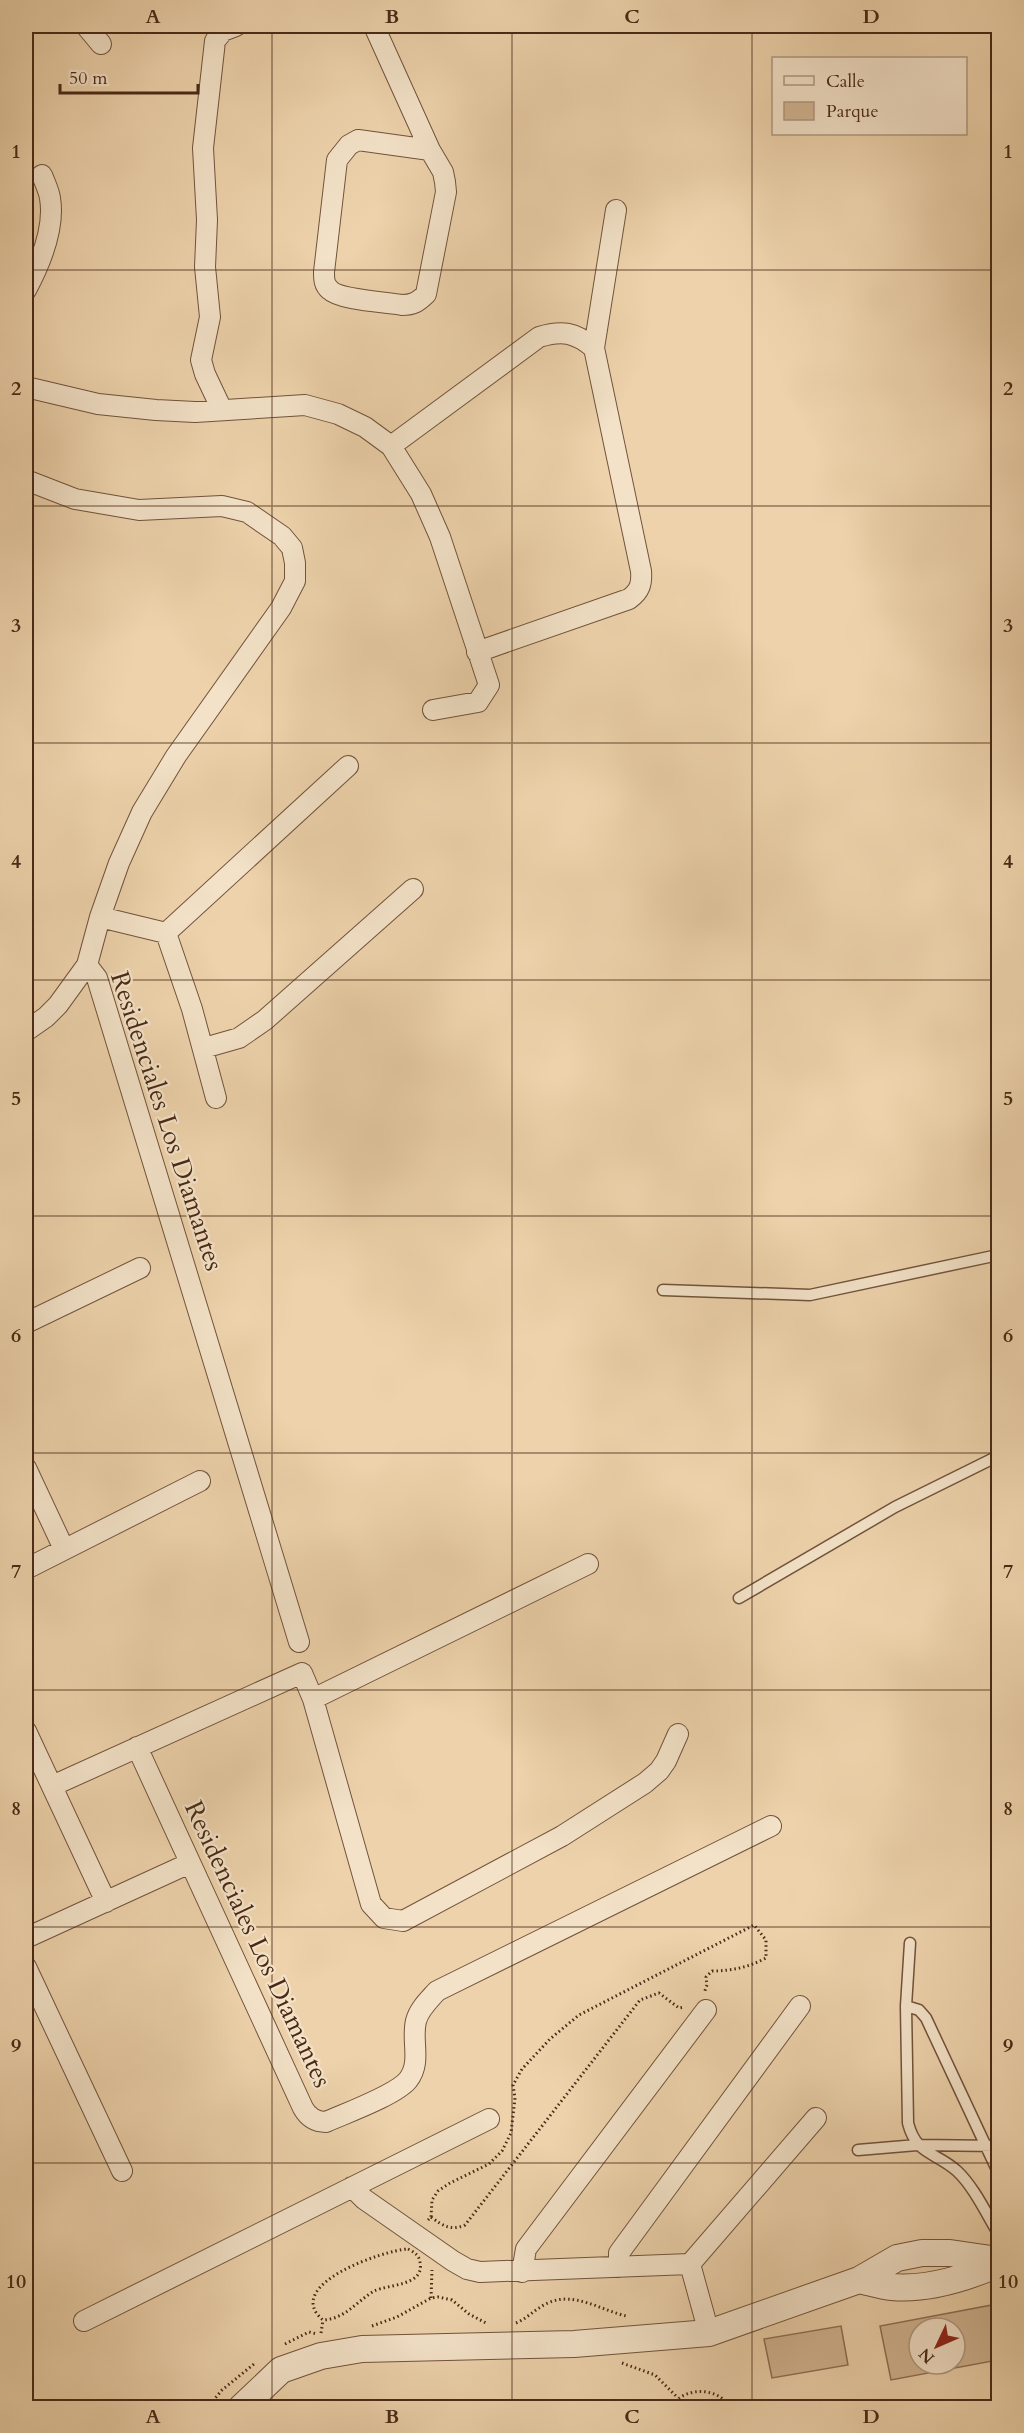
<svg xmlns="http://www.w3.org/2000/svg" width="1024" height="2433" font-family="Cardo,serif">
	<style>
		.green { fill: #d1b592; stroke: #8d6f54; stroke-width: 1.5; fill-rule: evenodd }
		.lines { fill: none; stroke-linecap: round; stroke-linejoin: round }
		.service-casing { stroke: #72533b; stroke-width: 13 }
		.minor-casing { stroke: #72533b; stroke-width: 22 }
		.tertiary-casing { stroke: #72533b; stroke-width: 28 }
		.path { stroke: #492916; stroke-width: 3; stroke-dasharray: 1.5 3; stroke-linecap: butt }
		.service { stroke: #f3e2c8; stroke-width: 10 }
		.minor { stroke: #f3e2c8; stroke-width: 20 }
		.tertiary { stroke: #f3e2c8; stroke-width: 26 }
		.grid { fill: none; stroke: #492916; stroke-width: 1.5; stroke-opacity: 0.55 }
		.labels { text-anchor: middle; dominant-baseline: central; stroke-width: 4.5; stroke-linejoin: round; paint-order: stroke }
		.street-label { font-size: 26px; fill: #492916; stroke: #f3e2c8 }
		.neatline { fill: none; stroke: #492916; stroke-width: 2 }
		.grid-label { font-size: 20px; text-anchor: middle; font-weight: bold; fill: #492916 }
	</style>
	<rect width="100%" height="100%" fill="#edd2ab"/>
	<filter id="stains"><feTurbulence type="fractalNoise" baseFrequency=".00333" numOctaves="4"/><feColorMatrix values="0 0 0 0 .2 0 0 0 0 .09 0 0 0 0 .02 0 0 0 .5 -.17"/></filter>
	<radialGradient id="worn" r=".72"><stop offset=".6" stop-color="#630" stop-opacity="0"/><stop offset="1" stop-color="#630" stop-opacity=".3"/></radialGradient>
	<!-- green -->
	<path class="green" d="M 992,2305 L 998,2360 L 891,2380 L 880,2326 ZM 919,2328 L 955,2328 L 955,2364 L 919,2364 Z
		M 841,2326 L 848,2365 L 772,2378 L 764,2339 Z"/>
	<g class="lines">
		<defs>
			<path id="service" d="M 663,1290 L 810,1295 L 998,1255
				M 739,1598 L 895,1507 L 998,1456
				M 910,1943 L 906,2006 L 908,2123 C 916,2155 936,2152 957,2171 C 974,2187 986,2213 998,2233
				M 906,2006 L 919,2010 L 926,2018 L 998,2172
				M 858,2150 L 917,2145 L 998,2146"/>
			<path id="minor" d="M 86,26 L 101,44
				M 374,26 L 430,150 L 443,172 L 445,182 L 446,192 L 426,294 C 418,302 413,305 402,305 C 386,302 340,300 330,290 C 324,285 324,279 324,272 L 337,160 L 349,145 L 358,140 L 430,150
				M 26,290 C 40,264 55,228 50,198 C 49,191 45,183 42,175
				M 594,348 L 616,210
				M 26,387 L 98,404 L 156,410 L 195,412 L 305,405 L 338,414 L 365,427 L 391,446 L 421,494 L 440,537 L 489,685 L 478,702 L 433,710
				M 222,410 L 205,374 L 201,360 L 210,317 L 205,267 L 207,220 L 203,148 L 215,41 L 223,31 L 236,26
				M 391,446 L 539,337 C 562,330 575,332 594,348 L 641,571 C 642,584 640,591 629,599 L 477,652
				M 26,480 L 75,499 L 139,510 L 222,506 L 247,512 L 282,536 L 292,548 L 295,563 L 295,581 L 281,608 L 176,756 L 142,812 L 119,863 L 100,917 L 87,965 L 58,1005 L 46,1017 L 26,1031
				M 100,917 L 166,933 L 348,766
				M 166,933 L 192,1009 L 216,1098
				M 87,965 L 97,978 L 299,1642
				M 204,1048 L 239,1038 L 265,1020 L 413,889
				M 26,1323 L 140,1268
				M 26,1468 L 64,1549
				M 26,1569 L 200,1481
				M 313,1699 L 588,1564
				M 26,1731 L 106,1902
				M 137,1747 L 303,2108 C 308,2117 316,2122 326,2122 C 346,2113 396,2095 408,2080 C 422,2062 411,2041 416,2021 C 419,2009 429,2000 437,1991 L 771,1826
				M 52,1786 L 302,1673 L 313,1699 L 371,1904 L 384,1918 L 403,1921 L 562,1836 L 645,1783 L 659,1771 L 666,1761 L 678,1734
				M 26,1938 L 190,1863
				M 26,1967 L 122,2171
				M 352,2187 L 364,2199 L 453,2261 L 467,2269 L 480,2272 L 690,2264 L 709,2333
				M 690,2264 L 816,2118
				M 619,2267 L 619,2253 L 800,2006
				M 522,2272 L 526,2249 L 706,2010
				M 84,2321 L 489,2119"/>
			<path id="tertiary" d="M 859,2280 C 869,2282 881,2286 892,2287 C 928,2290 966,2278 998,2264
				M 241,2408 L 281,2370 L 321,2356 L 362,2349 L 574,2344 L 709,2333 L 859,2280 L 897,2258 L 922,2253 L 950,2253 L 998,2260"/>
		</defs>
		<!-- service casing -->
		<use href="#service" class="service-casing"/>
		<!-- minor casing -->
		<use href="#minor" class="minor-casing"/>
		<!-- tertiary casing -->
		<use href="#tertiary" class="tertiary-casing"/>
		<!-- path -->
		<path class="path" d="M 431,2217 C 443,2226 451,2231 465,2225 L 640,2000 L 659,1993 L 679,2008 L 685,2007
			M 428,2220 L 431,2217 L 432,2200 L 438,2191 L 450,2183 L 489,2164 L 502,2151 L 511,2133 L 515,2098 L 513,2085 L 522,2069 L 550,2039 L 579,2015 L 754,1925 L 766,1940 L 766,1958 C 749,1967 732,1971 712,1971 L 706,1977 L 707,1985 L 704,1993
			M 408,2249 C 414,2252 419,2255 420,2262 C 425,2286 389,2284 374,2291 C 356,2302 345,2319 323,2320 C 281,2285 384,2250 408,2249 Z
			M 431,2298 L 432,2270
			M 516,2323 C 528,2318 536,2308 548,2303 C 573,2291 601,2310 626,2316
			M 372,2326 L 397,2317 L 431,2298 L 438,2297 L 452,2300 L 469,2314 L 486,2323
			M 321,2333 L 323,2320
			M 285,2344 L 309,2332 L 317,2334
			M 622,2363 L 655,2375 L 678,2398
			M 207,2408 L 222,2390 L 254,2364
			M 669,2408 C 685,2386 716,2386 732,2408"/>
		<!-- service -->
		<use href="#service" class="service"/>
		<!-- minor -->
		<use href="#minor" class="minor"/>
		<!-- tertiary -->
		<use href="#tertiary" class="tertiary"/>
	</g>
	<!-- grid -->
	<path class="grid" d="M 272,26 L 272,2408M 512,26 L 512,2408M 752,26 L 752,2408M 26,270 L 998,270M 26,506 L 998,506M 26,743 L 998,743M 26,980 L 998,980M 26,1216 L 998,1216M 26,1453 L 998,1453M 26,1690 L 998,1690M 26,1927 L 998,1927M 26,2163 L 998,2163"/>
	<g class="labels">
		<!-- street labels -->
		<g class="street-label">
			<text transform="translate(167 1121) rotate(72)">Residenciales Los Diamantes</text>
			<text transform="translate(258 1944) rotate(65)">Residenciales Los Diamantes</text>
		</g>
	</g>
	<!-- margin -->
	<rect width="1024" height="2433" fill="none" stroke="#edd2ab" stroke-width="66"/>
	<!-- legend -->
	<rect x="772" y="57" width="195" height="78" fill="#f3e2c8" stroke="#af9881" stroke-width="1.5"/>
	<rect x="784" y="76" width="30" height="9" fill="#f3e2c8" stroke="#af9881" stroke-width="1.5"/>
	<text x="826" y="87" font-size="18" fill="#492916">Calle</text>
	<rect x="784" y="102" width="30" height="18" fill="#d1b592" stroke="#af9881" stroke-width="1.5"/>
	<text x="826" y="117" font-size="18" fill="#492916">Parque</text>
	<!-- north arrow -->
	<g transform="translate(937 2346) rotate(226)"><circle r="28" fill="#f3e2c8" stroke="#af9881" stroke-width="1.5"/>
	<path d="M0-4.5L10 22L0 15L-10 22Z" fill="#8f2418"/>
	<text y="-9" font-size="16" font-weight="bold" text-anchor="middle" fill="#492916">N</text>
	</g>
	<!-- scale -->
	<path d="M60 84v9h138v-9" fill="none" stroke="#492916" stroke-width="3"/>
	<text x="69" y="84" font-size="18" fill="#492916" stroke="#f3e2c8" stroke-width="4.5" paint-order="stroke">50 m</text>
	<rect x="33" y="33" width="958" height="2367" class="neatline"/>
	<g class="grid-label">
		<text x="153" y="23">A</text>
		<text x="392" y="23">B</text>
		<text x="632" y="23">C</text>
		<text x="871" y="23">D</text>
		<text x="16" y="158">1</text>
		<text x="1008" y="158">1</text>
		<text x="16" y="395">2</text>
		<text x="1008" y="395">2</text>
		<text x="16" y="632">3</text>
		<text x="1008" y="632">3</text>
		<text x="16" y="868">4</text>
		<text x="1008" y="868">4</text>
		<text x="16" y="1105">5</text>
		<text x="1008" y="1105">5</text>
		<text x="16" y="1342">6</text>
		<text x="1008" y="1342">6</text>
		<text x="16" y="1578">7</text>
		<text x="1008" y="1578">7</text>
		<text x="16" y="1815">8</text>
		<text x="1008" y="1815">8</text>
		<text x="16" y="2052">9</text>
		<text x="1008" y="2052">9</text>
		<text x="16" y="2288">10</text>
		<text x="1008" y="2288">10</text>
		<text x="153" y="2423">A</text>
		<text x="392" y="2423">B</text>
		<text x="632" y="2423">C</text>
		<text x="871" y="2423">D</text>
	</g>
	<rect width="100%" height="100%" filter="url(#stains)"/>
	<rect width="100%" height="100%" fill="url(#worn)"/>
</svg>
